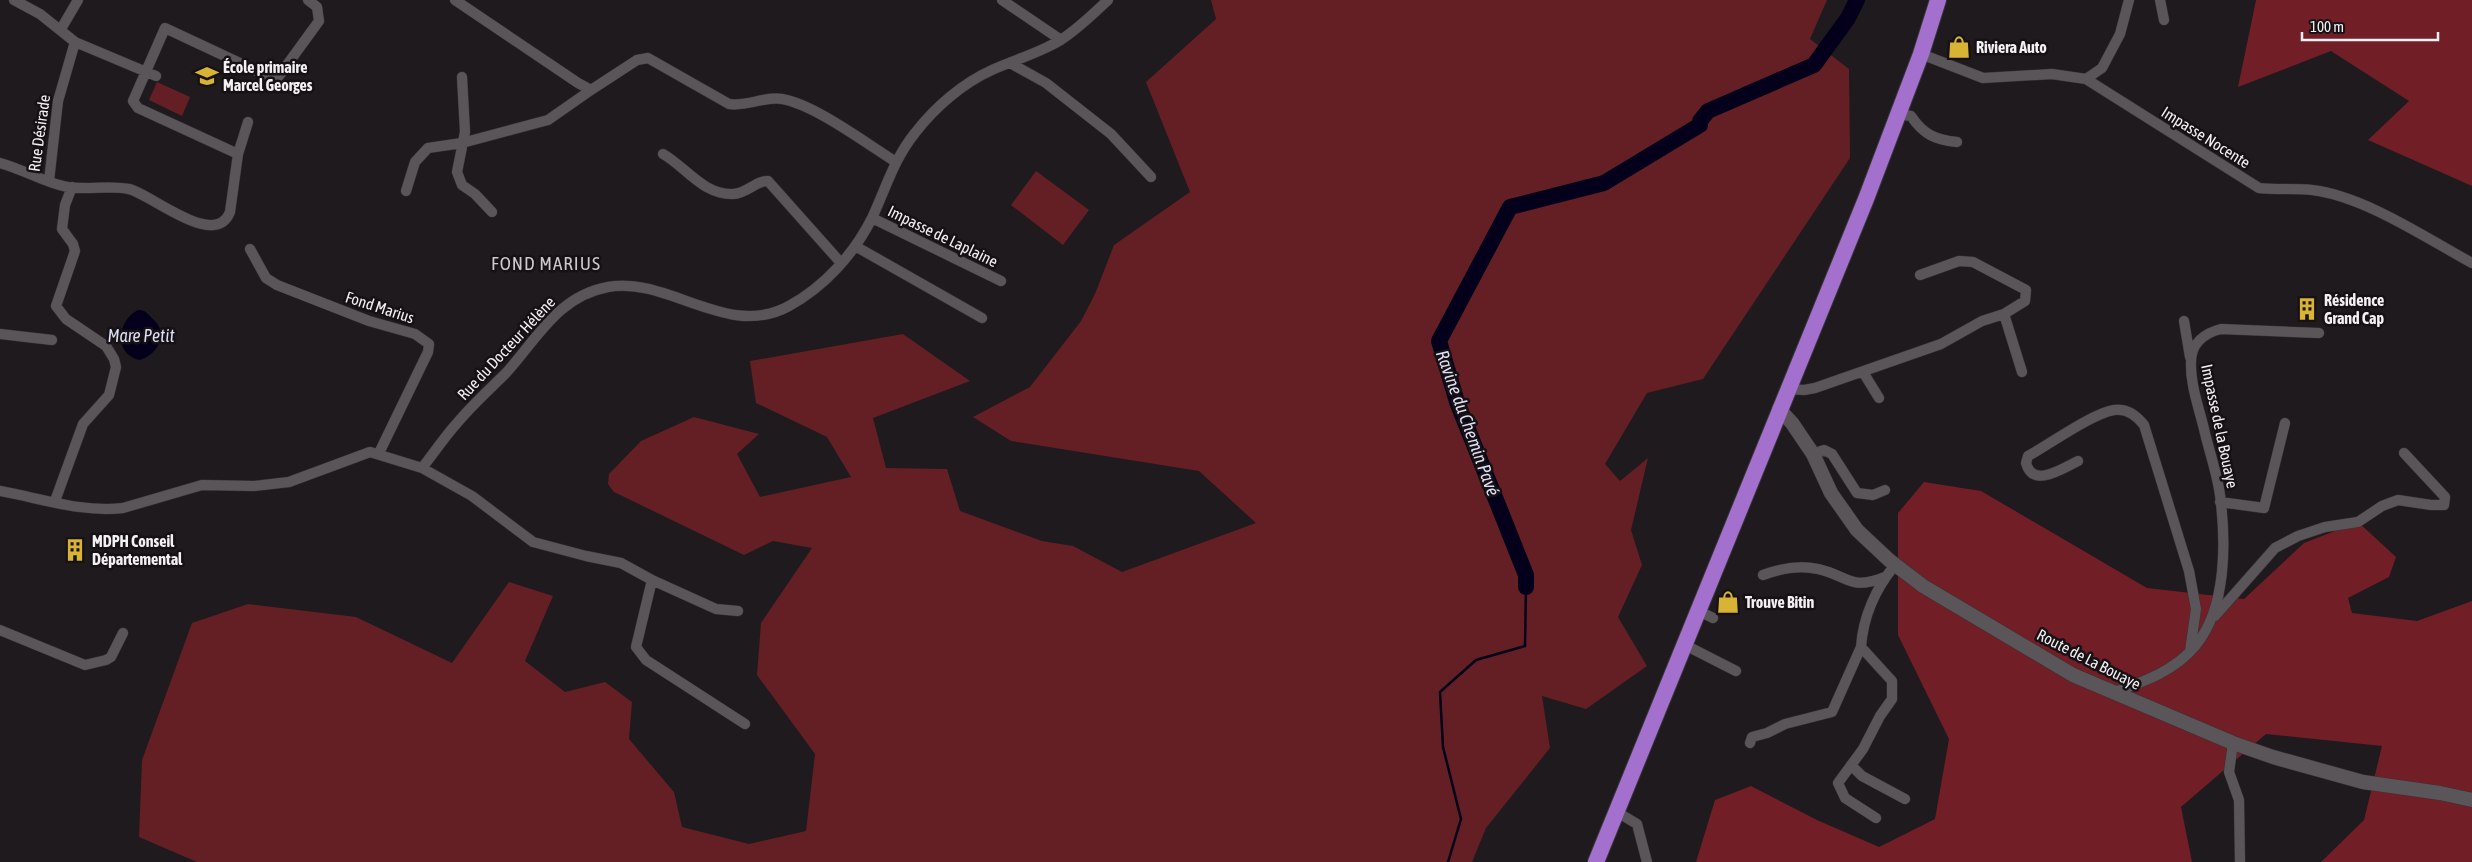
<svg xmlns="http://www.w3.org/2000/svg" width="2472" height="862" font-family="'Asap Condensed',sans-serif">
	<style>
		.green { fill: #641f24 }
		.forest { fill: #711e26 }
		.water { fill: #04001b }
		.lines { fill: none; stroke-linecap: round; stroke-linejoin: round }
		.stream { stroke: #04001b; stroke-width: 2.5 }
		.river { stroke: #04001b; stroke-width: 16 }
		.minor-casing { stroke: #373437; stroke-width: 11 }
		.secondary-casing { stroke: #373437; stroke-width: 15 }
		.trunk-casing { stroke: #373437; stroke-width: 18 }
		.minor { stroke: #5a5559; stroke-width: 10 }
		.secondary { stroke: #5a5559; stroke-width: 14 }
		.trunk { stroke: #a470ce; stroke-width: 16 }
		.labels { text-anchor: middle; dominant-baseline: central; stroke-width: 5; stroke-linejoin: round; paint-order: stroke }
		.poi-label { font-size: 16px; font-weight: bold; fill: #f3f0f3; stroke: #151114; text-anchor: start }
		.street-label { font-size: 16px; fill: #f3f0f3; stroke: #151114 }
		.water-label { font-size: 18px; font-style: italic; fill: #dedff4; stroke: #151114 }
		.quarter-label { font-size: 19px; letter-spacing: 1px; fill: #cec8cd; stroke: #151114 }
	</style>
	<rect width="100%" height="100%" fill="#1e1a1e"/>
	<!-- green -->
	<path class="green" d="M 1211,0 L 1827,0 L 1810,39 L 1849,69 L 1850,158 L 1703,379 L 1647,393 L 1605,464 L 1620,481 L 1648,458 L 1631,530 L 1642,565 L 1618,617 L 1647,666 L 1586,709 L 1542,696 L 1550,748 L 1486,828 L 1472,862 L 197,862 L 139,837 L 142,760 L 192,623 L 248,604 L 356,617 L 452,663 L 509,582 L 553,596 L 525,661 L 565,692 L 605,682 L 632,702 L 629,739 L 674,792 L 682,827 L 749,844 L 806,831 L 815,754 L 757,675 L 761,623 L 812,548 L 773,541 L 744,555 L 614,492 L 608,484 L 609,474 L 641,441 L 694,417 L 759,434 L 737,454 L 760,497 L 851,477 L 827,437 L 756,403 L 750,361 L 903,334 L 970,381 L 873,418 L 886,468 L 947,469 L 960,511 L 1042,541 L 1073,546 L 1122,572 L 1256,523 L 1199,471 L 1011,441 L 973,417 L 1030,387 L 1081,321 L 1095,294 L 1114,245 L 1190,192 L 1146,82 L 1216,19 Z
		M 157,82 L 190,97 L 182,116 L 149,100 Z
		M 1036,171 L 1089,210 L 1063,245 L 1011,205 Z"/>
	<!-- forest -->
	<path class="forest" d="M 2256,0 L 2472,0 L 2472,186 L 2368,140 L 2409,101 L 2331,51 L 2238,87 Z
		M 1924,482 L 1981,491 L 2147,588 L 2244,599 L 2304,543 L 2358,522 L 2396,557 L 2389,577 L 2348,598 L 2352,613 L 2417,621 L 2472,601 L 2472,862 L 2321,862 L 2364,820 L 2382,746 L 2266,734 L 2181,807 L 2192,862 L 1696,862 L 1715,800 L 1751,786 L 1817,820 L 1879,847 L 1935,819 L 1949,739 L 1898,635 L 1898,513 Z"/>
	<!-- water -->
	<path class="water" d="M 138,310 C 147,310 148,315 154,320 C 169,334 157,356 139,360 C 113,353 117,321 138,310 Z"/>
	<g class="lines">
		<!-- stream -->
		<path class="stream" d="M 1448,862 L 1461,819 L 1443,747 L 1440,692 L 1476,660 L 1525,646 L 1526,587"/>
		<!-- river -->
		<path class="river" d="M 1526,587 L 1526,575 L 1457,402 L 1439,341 L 1510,207 L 1604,183 L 1700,125 L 1700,121 L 1708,111 L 1814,65 L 1848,18 L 1857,0"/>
		<defs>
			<path id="minor" d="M 14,0 L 40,14 L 75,42 L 156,76
				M 455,0 L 578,83 L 591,90 L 637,60 L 648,58 L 729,104 C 747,107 764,96 782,99 C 814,104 867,144 896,162
				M 1002,0 L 1061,40
				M 2160,0 L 2164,20
				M 61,29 L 78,0
				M 1921,54 L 1983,78 L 2052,74 L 2086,79 L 2259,188 C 2277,190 2295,188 2312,190 C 2364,196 2426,238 2472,263
				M 1010,63 L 1046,83 L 1111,134 L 1151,177
				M 462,77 L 465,132 L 457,172 L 462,185 L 475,194 L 492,212
				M 2086,79 L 2102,68 L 2120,34 L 2129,0
				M 1898,114 L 1911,116 C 1923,134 1935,140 1957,142
				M 238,154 L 138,108 L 133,101 L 165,28 L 276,80 L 319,21 L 317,7 L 308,0
				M 663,154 C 686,167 703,195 733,194 C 746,194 757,180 768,181 L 841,263
				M 0,163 C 23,169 45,183 68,187 C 88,190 110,185 129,189 C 151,194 215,250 230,212 L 238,154 L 248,122
				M 49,181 L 58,101 L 75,42
				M 406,191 L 415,162 L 428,148 L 462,143 L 548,120 L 591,90
				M 872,218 L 1001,281
				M 855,246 L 982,318
				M 250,249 L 266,278 L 277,285 L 369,321 L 415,334 L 429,344 L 428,352 L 379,453
				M 2004,314 L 2022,372
				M 2184,321 L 2190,357
				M 0,334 L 52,340
				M 1863,372 L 1879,398
				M 1787,389 L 1804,390 L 1815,388 L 1941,344 L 1982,321 L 2004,314 L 2025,301 L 2026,290 L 1973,262 L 1959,261 L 1920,275
				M 1813,454 L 1824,450 L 1832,454 L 1857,493 L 1873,495 L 1885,490
				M 2078,461 C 2063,468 2033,489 2026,463 L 2028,456 C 2050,444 2091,414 2114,410 C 2127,408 2137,416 2144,425 L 2189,571 L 2196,609 L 2190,651
				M 422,468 C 434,453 445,436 458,422 C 473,404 490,389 506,373 C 537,339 558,296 608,287 C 669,276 727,340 789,306 C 824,287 854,254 872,218 C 886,188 894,159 915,133 C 935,107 963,83 992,70 C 1014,60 1039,53 1059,41 C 1077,30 1093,14 1108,0
				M 0,491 C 40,498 82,513 123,508 L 202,485 L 254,486 L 289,482 L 370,452 L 422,468 L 472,496 L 533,542 L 586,556 L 621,563 L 652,580 L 716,609 L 738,611
				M 55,501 L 83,424 L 109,395 L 116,367 L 114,359 L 106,346 L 66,319 L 56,306 L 75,251 L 73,244 L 62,229 L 65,205 L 72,187
				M 2220,502 L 2264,508 L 2285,423
				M 1763,575 C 1779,569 1800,565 1818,569 C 1849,576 1850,591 1885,577
				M 652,580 L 636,647 L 646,660 L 745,724
				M 1697,610 L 1713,618
				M 2215,616 L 2275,548 L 2298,536 L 2325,527 L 2358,522 L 2382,506 L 2398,500 L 2431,505 L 2444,505 L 2445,497 L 2404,453
				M 0,630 L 85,665 L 106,660 L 111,657 L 123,633
				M 1683,644 L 1736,671
				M 2112,693 C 2143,682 2175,671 2196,645 C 2227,607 2226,541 2220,495 C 2217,473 2209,451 2204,429 C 2199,408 2190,384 2191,362 C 2191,343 2205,333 2221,329 L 2319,333
				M 1750,743 L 1752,737 L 1767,733 L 1785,724 L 1832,712 L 1861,647
				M 2233,743 L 2229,772 L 2239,800 L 2240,862
				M 1851,765 L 1862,776 L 1905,799
				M 1617,812 L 1637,824 L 1647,862
				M 1876,818 L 1845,798 L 1838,783 L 1863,749 L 1880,716 L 1892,699 L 1892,681 L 1861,647 C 1863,617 1876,588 1895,565"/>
			<path id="secondary" d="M 1779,409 L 1792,423 L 1813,454 L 1831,493 L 1857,530 L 1889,560 L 1923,586 L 2073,675 L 2233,743 L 2273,757 L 2363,782 L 2440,793 L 2472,800"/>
			<path id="trunk" d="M 1596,862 L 1866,199 L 1921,54 L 1938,0"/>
		</defs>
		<!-- minor casing -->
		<use href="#minor" class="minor-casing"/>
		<!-- secondary casing -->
		<use href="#secondary" class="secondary-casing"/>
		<!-- trunk casing -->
		<use href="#trunk" class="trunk-casing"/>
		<!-- minor -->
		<use href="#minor" class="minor"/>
		<!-- secondary -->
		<use href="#secondary" class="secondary"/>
		<!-- trunk -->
		<use href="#trunk" class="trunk"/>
	</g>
	<!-- icons -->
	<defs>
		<symbol id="shop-bare" viewBox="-9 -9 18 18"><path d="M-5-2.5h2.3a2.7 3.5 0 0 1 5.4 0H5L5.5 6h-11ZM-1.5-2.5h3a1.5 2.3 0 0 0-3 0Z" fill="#d9b334" stroke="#151114" stroke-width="2.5" paint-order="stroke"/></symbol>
		<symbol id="school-bare" viewBox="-9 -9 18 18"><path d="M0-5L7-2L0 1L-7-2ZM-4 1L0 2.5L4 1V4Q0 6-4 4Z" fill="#d9b334" stroke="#151114" stroke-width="2.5" paint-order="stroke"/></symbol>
		<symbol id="building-bare" viewBox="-9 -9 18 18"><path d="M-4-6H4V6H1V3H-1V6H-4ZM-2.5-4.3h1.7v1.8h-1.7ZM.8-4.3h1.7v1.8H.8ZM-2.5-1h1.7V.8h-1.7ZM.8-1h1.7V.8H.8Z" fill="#d9b334" stroke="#151114" stroke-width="2.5" paint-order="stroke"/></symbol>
	</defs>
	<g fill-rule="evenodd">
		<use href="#shop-bare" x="1943" y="31" width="32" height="32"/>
		<use href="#school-bare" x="191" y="60" width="32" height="32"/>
		<use href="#building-bare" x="2291" y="293" width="32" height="32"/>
		<use href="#building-bare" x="59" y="534" width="32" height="32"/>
		<use href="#shop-bare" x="1712" y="586" width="32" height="32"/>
	</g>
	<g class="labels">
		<!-- poi labels -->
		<g class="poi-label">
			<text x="1976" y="47">Riviera Auto</text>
			<text x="223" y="67">École primaire<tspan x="223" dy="18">Marcel Georges</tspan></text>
			<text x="2324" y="300">Résidence<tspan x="2324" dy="18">Grand Cap</tspan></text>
			<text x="92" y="541">MDPH Conseil<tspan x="92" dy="18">Départemental</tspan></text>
			<text x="1745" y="602">Trouve Bitin</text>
		</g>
		<!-- street labels -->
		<g class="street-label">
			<text transform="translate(39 133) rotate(-82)">Rue Désirade</text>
			<text transform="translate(2206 137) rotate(32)">Impasse Nocente</text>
			<text transform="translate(943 236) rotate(26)">Impasse de Laplaine</text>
			<text transform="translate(380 307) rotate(18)">Fond Marius</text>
			<text transform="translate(506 348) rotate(-47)">Rue du Docteur Hélène</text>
			<text transform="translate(2220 426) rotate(78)">Impasse de la Bouaye</text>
			<text transform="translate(2089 659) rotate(27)">Route de La Bouaye</text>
		</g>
		<!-- water labels -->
		<g class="water-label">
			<text x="141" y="335">Mare Petit</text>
			<text transform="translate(1468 423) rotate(70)">Ravine du Chemin Pavé</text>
		</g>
		<!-- quarter labels -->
		<g class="quarter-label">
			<text x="546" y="263">FOND MARIUS</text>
		</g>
	</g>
	<!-- scale -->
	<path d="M2302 32v8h136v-8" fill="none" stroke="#f3f0f3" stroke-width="2.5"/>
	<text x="2310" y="32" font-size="15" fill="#f3f0f3" stroke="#151114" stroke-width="4" paint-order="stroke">100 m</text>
</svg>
